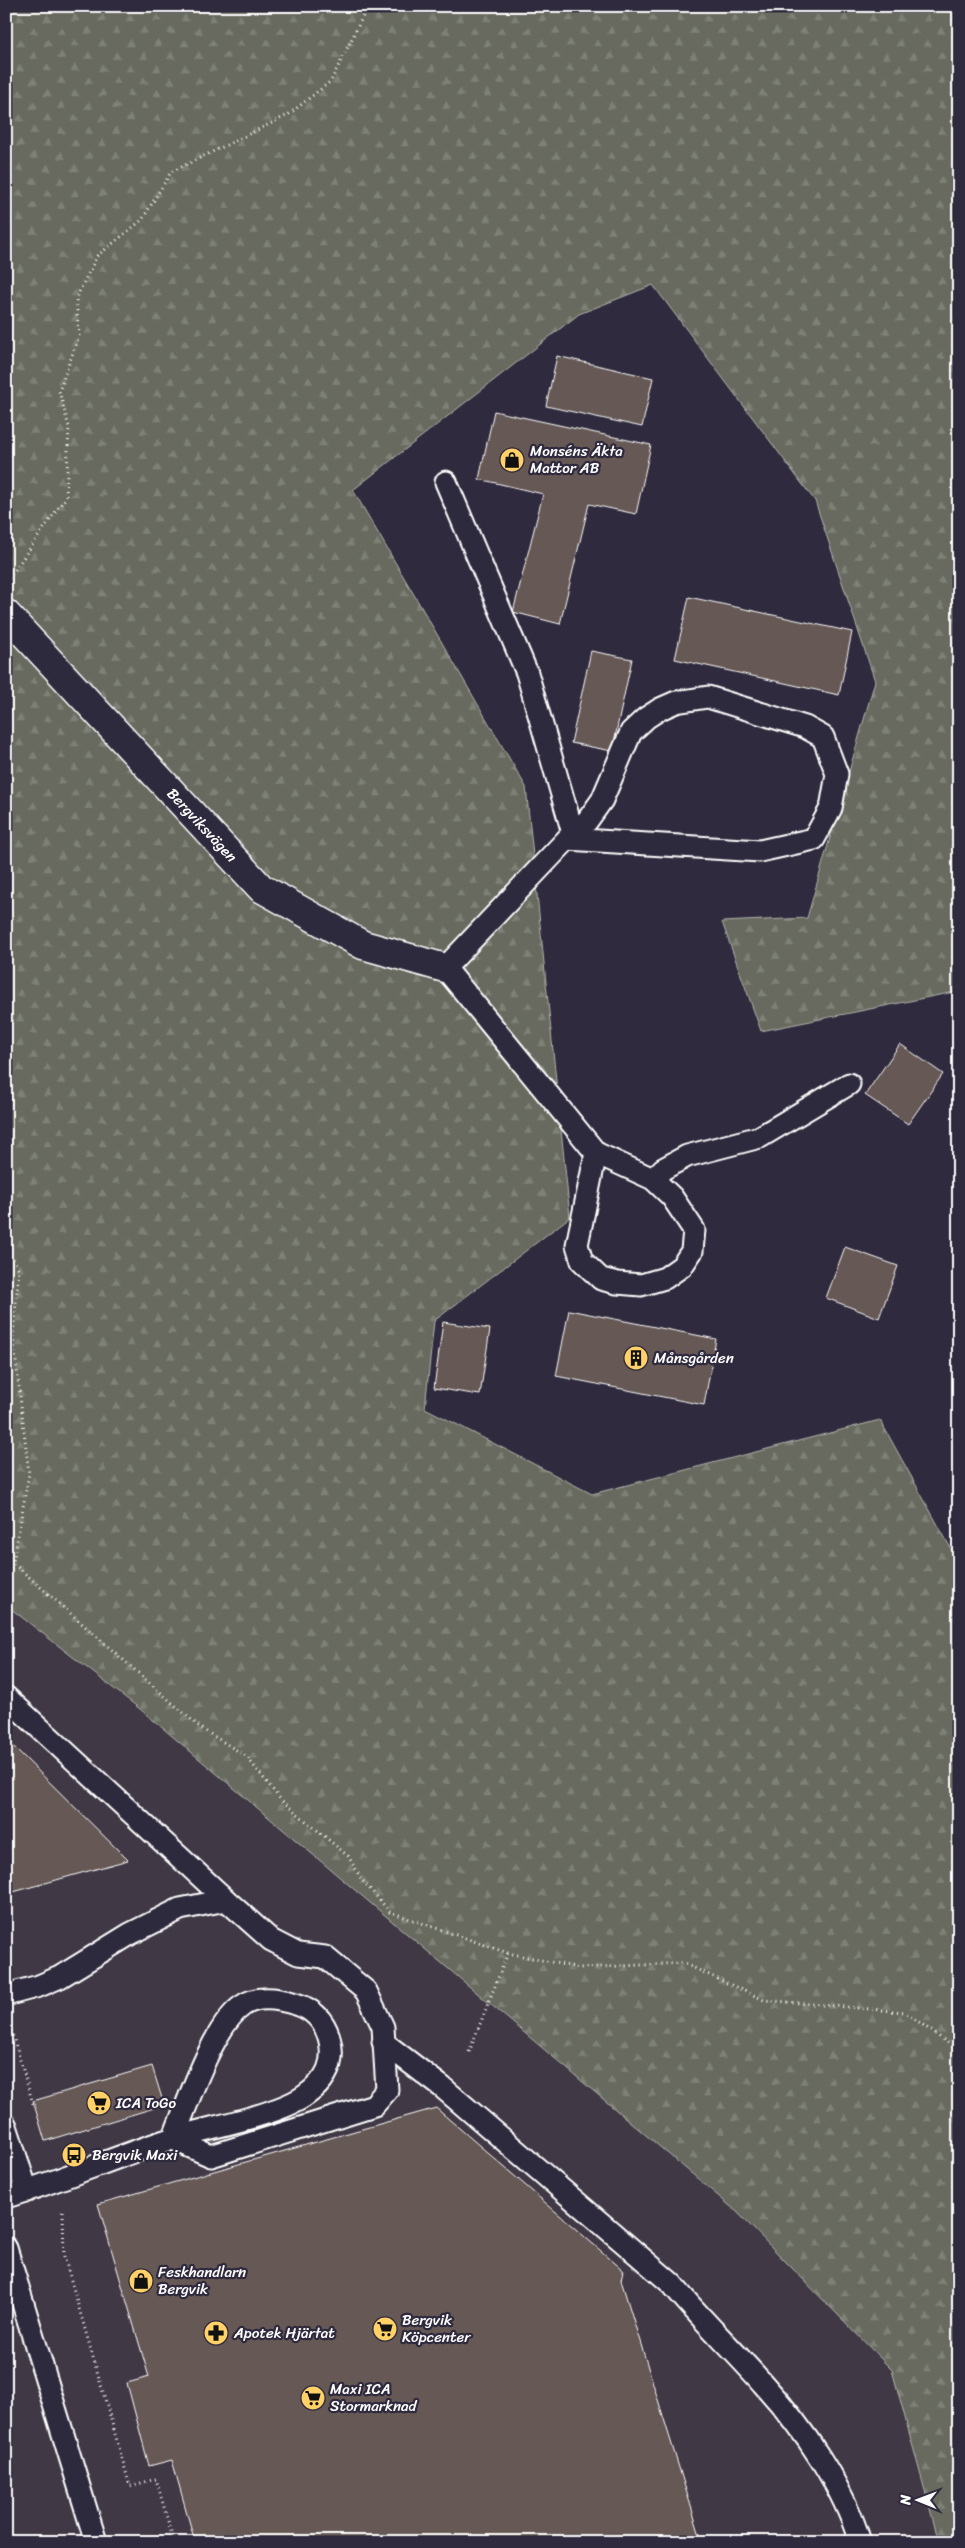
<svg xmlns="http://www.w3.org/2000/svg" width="965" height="2548" font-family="Sriracha,sans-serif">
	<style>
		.built { fill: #3f3844 }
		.forest { fill: url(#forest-firs); stroke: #b3b5ae }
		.building { fill: #655954; stroke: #fff }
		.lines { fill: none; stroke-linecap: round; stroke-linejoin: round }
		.service-casing { stroke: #fff; stroke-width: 25 }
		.minor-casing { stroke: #fff; stroke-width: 31 }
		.path { stroke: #fff; stroke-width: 3; stroke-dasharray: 1 4; stroke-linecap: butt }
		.service { stroke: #2f2a3d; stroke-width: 21 }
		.minor { stroke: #2f2a3d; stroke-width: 28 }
		.labels { text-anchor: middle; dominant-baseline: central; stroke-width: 4.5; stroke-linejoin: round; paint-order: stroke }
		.poi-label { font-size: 15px; fill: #fff; stroke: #2f2a3d; text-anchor: start }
		.street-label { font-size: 15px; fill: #fff; stroke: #2f2a3d }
	</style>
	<defs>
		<pattern id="forest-firs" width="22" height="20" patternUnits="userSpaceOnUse" patternTransform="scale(1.25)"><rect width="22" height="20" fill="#676b5e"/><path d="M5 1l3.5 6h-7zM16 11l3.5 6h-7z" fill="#7e8176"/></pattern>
	</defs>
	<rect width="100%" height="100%" fill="#2f2a3d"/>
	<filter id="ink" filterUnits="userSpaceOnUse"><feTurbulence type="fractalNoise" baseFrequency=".02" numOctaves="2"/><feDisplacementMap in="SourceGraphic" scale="10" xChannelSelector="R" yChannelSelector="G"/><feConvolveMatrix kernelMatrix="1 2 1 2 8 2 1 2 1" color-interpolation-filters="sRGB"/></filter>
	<g filter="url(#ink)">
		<!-- built -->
		<path class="built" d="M 6,1605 L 140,1709 L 736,2211 L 892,2370 L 939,2542 L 6,2542 Z"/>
		<!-- forest -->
		<path class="forest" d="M 6,6 L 959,6 L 959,991 L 761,1031 L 722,922 L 807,918 L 875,681 L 815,501 L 653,285 L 579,314 L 353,490 L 526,787 L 570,1217 L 434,1321 L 425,1408 L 592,1494 L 880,1420 L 959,1563 L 959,2542 L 939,2542 L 892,2370 L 736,2211 L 140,1709 L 6,1605 Z"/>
		<!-- building -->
		<path class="building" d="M 557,356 L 653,378 L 642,427 L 546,406 Z
			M 494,411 L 651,445 L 636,514 L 589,504 L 560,624 L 513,612 L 543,494 L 479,479 Z
			M 689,597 L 852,632 L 839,695 L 675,659 Z
			M 591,651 L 632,659 L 612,751 L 571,743 Z
			M 900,1044 L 943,1074 L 908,1124 L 865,1095 Z
			M 845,1247 L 898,1266 L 879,1318 L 826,1298 Z
			M 569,1310 L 716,1339 L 704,1405 L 556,1376 Z
			M 443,1322 L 490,1329 L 480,1395 L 434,1388 Z
			M 6,1739 L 128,1860 L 6,1894 Z
			M 152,2066 L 164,2105 L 45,2141 L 33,2101 Z
			M 436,2108 L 623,2270 L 621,2280 L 702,2542 L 195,2542 L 172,2460 L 149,2466 L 127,2383 L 149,2377 L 98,2204 Z"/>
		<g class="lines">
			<defs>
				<path id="service" d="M 446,482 L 527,673 L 573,833 L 445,968 L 596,1153 L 653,1179 L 672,1197 L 694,1230 L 692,1251 L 682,1266 L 665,1278 L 641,1285 L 617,1283 L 601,1279 L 582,1261 L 577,1245 L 596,1153
					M 567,839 L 760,851 L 814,839 L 831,808 L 837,774 L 823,737 L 805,727 L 708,697 L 676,702 L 660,709 L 646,718 L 631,732 L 602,800 L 587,821 L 573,833
					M 653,1179 L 663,1169 L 687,1156 L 760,1137 L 849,1084
					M 6,1697 L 226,1900
					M 6,1995 L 39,1986 L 60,1977 L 130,1934 L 180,1909 L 226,1900 L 271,1940 L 298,1954 L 325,1957 L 366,1991 L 383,2027 L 387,2090 L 374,2105 L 211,2156 L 173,2139
					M 383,2042 L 442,2087 L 672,2284 C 701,2320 735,2351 765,2386 C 804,2429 843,2486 860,2542
					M 6,2126 L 27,2191
					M 6,2197 C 63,2180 117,2156 174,2138 C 209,2127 279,2115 306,2095 C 327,2080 336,2062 329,2037 C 324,2021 313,2009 296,2004 C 280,1999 257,1995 242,2006 C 213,2026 187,2105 173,2139
					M 6,2248 L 96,2542"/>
				<path id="minor" d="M 6,614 L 261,888 L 363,945 L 445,968"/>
			</defs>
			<!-- service casing -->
			<use href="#service" class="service-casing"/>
			<!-- minor casing -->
			<use href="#minor" class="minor-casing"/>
			<!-- path -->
			<path class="path" d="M 9,578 L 66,497 L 69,427 L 59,391 L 79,336 L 76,298 L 97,256 L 142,220 L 171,172 L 288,115 L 331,81 L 368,6
				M 6,1245 L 19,1270 L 13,1335 L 29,1474 L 13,1563 L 202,1729 L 246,1756 L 281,1800 L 348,1856 L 362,1880 L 390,1912 L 508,1953 L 579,1968 L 683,1963 L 764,2000 L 905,2012 L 959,2051
				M 10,2026 L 34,2107
				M 469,2052 L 508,1953
				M 63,2211 L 64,2256 L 130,2486 L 156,2479 L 174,2542"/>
			<!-- service -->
			<use href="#service" class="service"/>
			<!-- minor -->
			<use href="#minor" class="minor"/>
		</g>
	</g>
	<!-- icons -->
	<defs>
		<symbol id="shop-disc" viewBox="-11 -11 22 22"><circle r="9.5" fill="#ffd166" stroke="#2f2a3d"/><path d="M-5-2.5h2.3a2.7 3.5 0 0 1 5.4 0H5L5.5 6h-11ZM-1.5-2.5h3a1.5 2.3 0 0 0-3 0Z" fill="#111"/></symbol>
		<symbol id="building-disc" viewBox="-11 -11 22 22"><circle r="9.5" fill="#ffd166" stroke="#2f2a3d"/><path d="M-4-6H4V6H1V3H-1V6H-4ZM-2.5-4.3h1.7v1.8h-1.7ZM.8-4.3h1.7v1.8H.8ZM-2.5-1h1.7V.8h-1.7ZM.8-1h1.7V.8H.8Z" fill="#111"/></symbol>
		<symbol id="supermarket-disc" viewBox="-11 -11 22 22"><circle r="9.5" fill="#ffd166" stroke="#2f2a3d"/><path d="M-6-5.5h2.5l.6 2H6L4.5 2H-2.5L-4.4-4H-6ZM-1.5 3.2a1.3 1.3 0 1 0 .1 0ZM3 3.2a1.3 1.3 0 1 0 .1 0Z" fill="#111"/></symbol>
		<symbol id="bus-disc" viewBox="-11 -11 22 22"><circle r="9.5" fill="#ffd166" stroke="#2f2a3d"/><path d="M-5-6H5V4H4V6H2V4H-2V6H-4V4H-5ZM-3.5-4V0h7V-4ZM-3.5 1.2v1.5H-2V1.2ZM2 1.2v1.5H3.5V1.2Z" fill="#111"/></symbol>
		<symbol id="pharmacy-disc" viewBox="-11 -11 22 22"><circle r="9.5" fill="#ffd166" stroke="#2f2a3d"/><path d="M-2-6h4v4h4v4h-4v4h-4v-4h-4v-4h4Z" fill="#111"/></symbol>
	</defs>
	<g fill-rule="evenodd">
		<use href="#shop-disc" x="498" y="446" width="28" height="28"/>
		<use href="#building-disc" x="622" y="1344" width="28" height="28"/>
		<use href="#supermarket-disc" x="85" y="2089" width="28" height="28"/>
		<use href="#bus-disc" x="60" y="2141" width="28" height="28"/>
		<use href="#shop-disc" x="127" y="2267" width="28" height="28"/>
		<use href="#supermarket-disc" x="371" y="2315" width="28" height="28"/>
		<use href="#pharmacy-disc" x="202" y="2319" width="28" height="28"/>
		<use href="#supermarket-disc" x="299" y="2384" width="28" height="28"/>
	</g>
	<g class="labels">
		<!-- poi labels -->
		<g class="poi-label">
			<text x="530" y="451">Monséns Äkta<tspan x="530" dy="17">Mattor AB</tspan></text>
			<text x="654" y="1358">Månsgården</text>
			<text x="116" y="2103">ICA ToGo</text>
			<text x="92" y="2155">Bergvik Maxi</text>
			<text x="158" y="2272">Feskhandlarn<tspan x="158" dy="17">Bergvik</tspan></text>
			<text x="402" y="2320">Bergvik<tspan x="402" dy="17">Köpcenter</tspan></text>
			<text x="234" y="2333">Apotek Hjärtat</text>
			<text x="330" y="2389">Maxi ICA<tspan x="330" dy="17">Stormarknad</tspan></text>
		</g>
		<!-- street labels -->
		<g class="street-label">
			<text transform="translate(202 825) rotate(47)">Bergviksvägen</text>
		</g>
	</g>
	<!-- margin -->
	<rect width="965" height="2548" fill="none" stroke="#2f2a3d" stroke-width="25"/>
	<rect x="12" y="12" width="940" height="2523" fill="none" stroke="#fff" stroke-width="2" filter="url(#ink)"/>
	<!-- north arrow -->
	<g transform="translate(918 2500) rotate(271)" stroke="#2f2a3d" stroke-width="4" paint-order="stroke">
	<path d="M0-4L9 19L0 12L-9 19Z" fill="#ffffff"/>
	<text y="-8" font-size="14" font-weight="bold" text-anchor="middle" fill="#ffffff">N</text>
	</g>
</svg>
